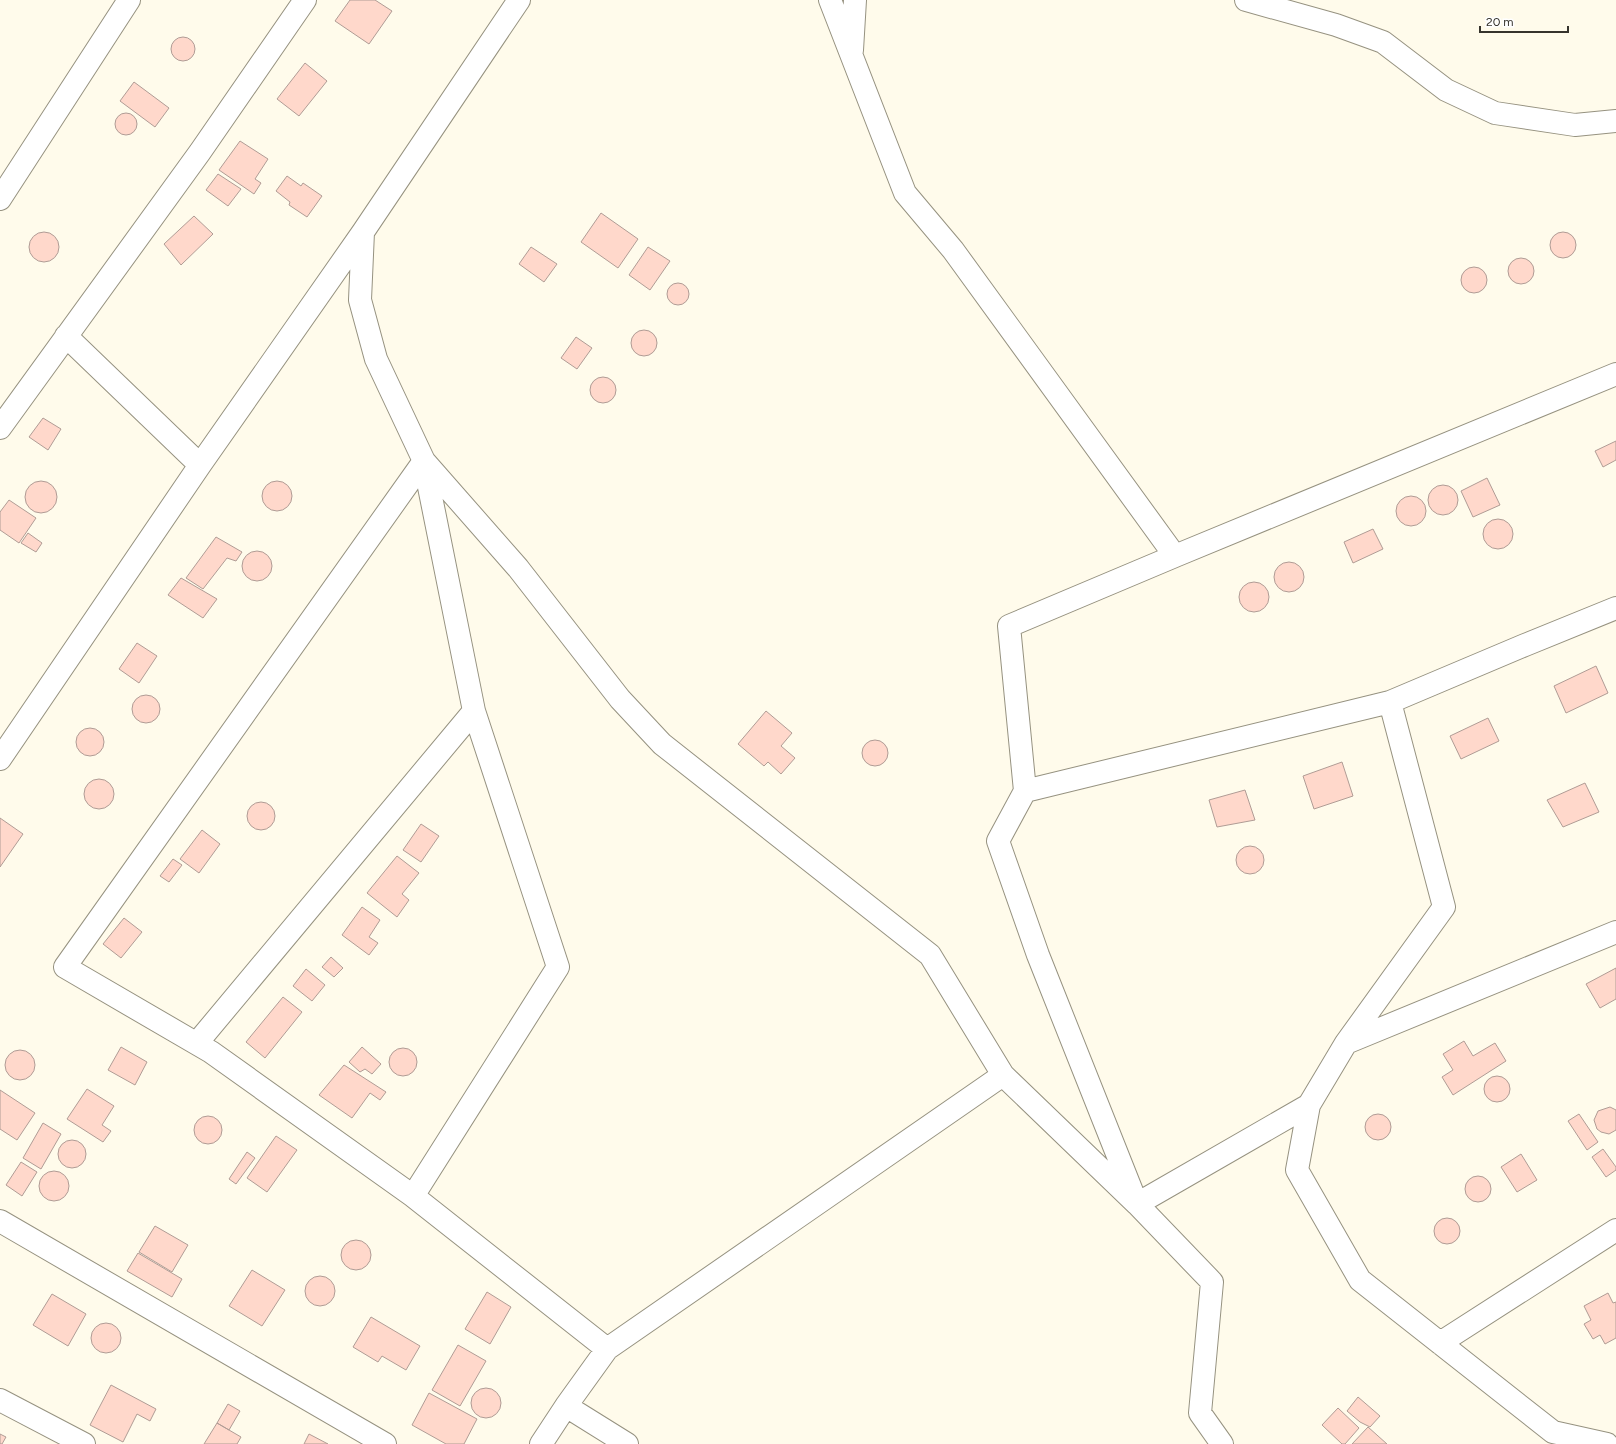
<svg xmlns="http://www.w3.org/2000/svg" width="1616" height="1444" font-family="Figtree,sans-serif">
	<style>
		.building { fill: #ffd8cb; stroke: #b09c95 }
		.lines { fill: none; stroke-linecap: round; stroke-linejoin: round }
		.minor-casing { stroke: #969280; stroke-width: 24 }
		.minor { stroke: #fff; stroke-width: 22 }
	</style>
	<rect width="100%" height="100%" fill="#fffbeb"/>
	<!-- building -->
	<path class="building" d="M 350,0 L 375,0 L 392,11 L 369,44 L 335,21 Z
		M171 49a12 12 0 1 1 24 0a12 12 0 1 1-24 0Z
		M 305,63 L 327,81 L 299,116 L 277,99 Z
		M 134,82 L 169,108 L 155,127 L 120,101 Z
		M115 124a11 11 0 1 1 22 0a11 11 0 1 1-22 0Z
		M 240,141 L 268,159 L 255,179 L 261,183 L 254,194 L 219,170 Z
		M 218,174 L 241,189 L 228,206 L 206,190 Z
		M 287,176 L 301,186 L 303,183 L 322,196 L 307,217 L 289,205 L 290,202 L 276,191 Z
		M 601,213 L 638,239 L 618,268 L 581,242 Z
		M 194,216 L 213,234 L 181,265 L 164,244 Z
		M1550 245a13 13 0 1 1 26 0a13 13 0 1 1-26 0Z
		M29 247a15 15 0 1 1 30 0a15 15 0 1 1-30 0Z
		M 531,247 L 557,264 L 544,282 L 519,264 Z
		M 648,247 L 670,261 L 650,290 L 629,275 Z
		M1508 271a13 13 0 1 1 26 0a13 13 0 1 1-26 0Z
		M1461 280a13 13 0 1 1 26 0a13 13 0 1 1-26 0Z
		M667 294a11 11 0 1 1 22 0a11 11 0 1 1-22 0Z
		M631 343a13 13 0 1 1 26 0a13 13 0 1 1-26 0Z
		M 576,337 L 592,348 L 577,369 L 561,358 Z
		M590 390a13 13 0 1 1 26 0a13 13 0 1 1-26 0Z
		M 43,418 L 61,429 L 48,450 L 29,437 Z
		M 1616,441 L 1616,460 L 1603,467 L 1595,451 Z
		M 1487,478 L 1500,505 L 1473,517 L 1461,491 Z
		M25 497a16 16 0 1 1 32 0a16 16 0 1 1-32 0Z
		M262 496a15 15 0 1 1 30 0a15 15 0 1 1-30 0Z
		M1428 500a15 15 0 1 1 30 0a15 15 0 1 1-30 0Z
		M1396 511a15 15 0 1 1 30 0a15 15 0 1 1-30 0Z
		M 9,500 L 36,518 L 19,543 L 0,530 L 0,512 Z
		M1483 534a15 15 0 1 1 30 0a15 15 0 1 1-30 0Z
		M 1373,529 L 1383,549 L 1353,563 L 1344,542 Z
		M 28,533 L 42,543 L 36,552 L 21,543 Z
		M 216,537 L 242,552 L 236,561 L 227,558 L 203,589 L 186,578 Z
		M242 566a15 15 0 1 1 30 0a15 15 0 1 1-30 0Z
		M1274 577a15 15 0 1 1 30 0a15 15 0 1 1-30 0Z
		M 181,578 L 217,599 L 203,618 L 168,595 Z
		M1239 597a15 15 0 1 1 30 0a15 15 0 1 1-30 0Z
		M 137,643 L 157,656 L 139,683 L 119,669 Z
		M 1596,666 L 1608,693 L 1566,713 L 1554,686 Z
		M132 709a14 14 0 1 1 28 0a14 14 0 1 1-28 0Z
		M 766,711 L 792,733 L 781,746 L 795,758 L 781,774 L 768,762 L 764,766 L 738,744 Z
		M 1488,718 L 1499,741 L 1461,759 L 1450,736 Z
		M76 742a14 14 0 1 1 28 0a14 14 0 1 1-28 0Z
		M862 753a13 13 0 1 1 26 0a13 13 0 1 1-26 0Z
		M 1342,762 L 1353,796 L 1314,809 L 1303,776 Z
		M84 794a15 15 0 1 1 30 0a15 15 0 1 1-30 0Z
		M 1585,783 L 1599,812 L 1563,827 L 1547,800 Z
		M 1245,790 L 1255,820 L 1217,827 L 1209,800 Z
		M247 816a14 14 0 1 1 28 0a14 14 0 1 1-28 0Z
		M 0,818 L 23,834 L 0,867 Z
		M 421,824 L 439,836 L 421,862 L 403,850 Z
		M 202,830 L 220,844 L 199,873 L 180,859 Z
		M1236 860a14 14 0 1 1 28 0a14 14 0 1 1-28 0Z
		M 397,856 L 419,873 L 402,894 L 409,900 L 397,917 L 367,893 Z
		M 173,859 L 182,865 L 169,882 L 160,876 Z
		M 362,907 L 380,920 L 369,937 L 378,943 L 369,955 L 342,935 Z
		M 124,918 L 142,932 L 121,958 L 103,944 Z
		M 331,957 L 343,968 L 334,977 L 322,967 Z
		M 1616,968 L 1616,999 L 1600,1008 L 1586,984 Z
		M 306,969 L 325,985 L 312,1001 L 293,986 Z
		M 283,997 L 302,1012 L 265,1058 L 246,1042 Z
		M 1464,1041 L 1473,1056 L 1495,1043 L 1506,1061 L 1453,1095 L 1442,1077 L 1453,1070 L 1443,1054 Z
		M 121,1047 L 147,1062 L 135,1085 L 108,1070 Z
		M 362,1047 L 381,1064 L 372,1074 L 365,1069 L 360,1072 L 349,1062 Z
		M389 1062a14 14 0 1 1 28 0a14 14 0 1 1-28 0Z
		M5 1065a15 15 0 1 1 30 0a15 15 0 1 1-30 0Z
		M 344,1065 L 386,1092 L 380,1100 L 370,1093 L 352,1118 L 319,1095 Z
		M1484 1089a13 13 0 1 1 26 0a13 13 0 1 1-26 0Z
		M 87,1089 L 114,1106 L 102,1125 L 111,1131 L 103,1142 L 67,1119 Z
		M 0,1090 L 35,1113 L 17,1140 L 0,1129 Z
		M 1610,1107 L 1616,1110 L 1616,1130 L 1609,1134 L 1601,1132 L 1597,1129 L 1594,1120 L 1598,1111 Z
		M1365 1127a13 13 0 1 1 26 0a13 13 0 1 1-26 0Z
		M 1579,1114 L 1598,1142 L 1587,1150 L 1568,1121 Z
		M194 1130a14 14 0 1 1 28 0a14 14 0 1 1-28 0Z
		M 43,1123 L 61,1134 L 41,1169 L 23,1158 Z
		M 276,1136 L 297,1150 L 267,1192 L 247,1178 Z
		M58 1154a14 14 0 1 1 28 0a14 14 0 1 1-28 0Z
		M 1603,1149 L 1616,1167 L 1616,1170 L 1606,1177 L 1592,1157 Z
		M 247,1152 L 255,1158 L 236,1184 L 229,1179 Z
		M 1521,1154 L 1537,1180 L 1517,1192 L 1501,1167 Z
		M 21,1162 L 37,1172 L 22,1196 L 6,1185 Z
		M39 1186a15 15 0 1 1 30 0a15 15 0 1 1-30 0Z
		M1465 1189a13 13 0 1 1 26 0a13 13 0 1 1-26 0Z
		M1434 1231a13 13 0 1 1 26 0a13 13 0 1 1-26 0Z
		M 155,1226 L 188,1245 L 172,1272 L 139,1252 Z
		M341 1255a15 15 0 1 1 30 0a15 15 0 1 1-30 0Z
		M 138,1253 L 182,1279 L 172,1297 L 127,1271 Z
		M 252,1270 L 285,1290 L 262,1326 L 229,1306 Z
		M305 1291a15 15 0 1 1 30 0a15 15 0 1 1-30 0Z
		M 487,1292 L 511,1307 L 490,1344 L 465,1329 Z
		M 1608,1293 L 1613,1303 L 1616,1302 L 1616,1338 L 1605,1344 L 1600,1335 L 1593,1339 L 1584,1324 L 1591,1320 L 1584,1306 Z
		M 52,1294 L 86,1314 L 68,1346 L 33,1325 Z
		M 371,1317 L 420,1346 L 406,1370 L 382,1356 L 378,1362 L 353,1347 Z
		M91 1338a15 15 0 1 1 30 0a15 15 0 1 1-30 0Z
		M 458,1345 L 486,1361 L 460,1406 L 432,1390 Z
		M 111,1385 L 156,1409 L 150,1421 L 137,1414 L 123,1442 L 90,1425 Z
		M471 1403a15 15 0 1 1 30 0a15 15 0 1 1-30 0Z
		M 429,1393 L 477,1419 L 464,1444 L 446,1444 L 412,1425 Z
		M 1358,1397 L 1380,1416 L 1370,1427 L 1360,1422 L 1347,1411 Z
		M 228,1404 L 240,1411 L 229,1430 L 217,1423 Z
		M 1338,1408 L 1359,1428 L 1345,1444 L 1342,1444 L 1322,1425 Z
		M 217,1423 L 241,1437 L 237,1444 L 204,1444 Z
		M 1368,1427 L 1387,1444 L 1352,1444 Z
		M 0,1434 L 6,1437 L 2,1444 L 0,1444 Z
		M 309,1434 L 328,1444 L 304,1444 Z"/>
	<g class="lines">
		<defs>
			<path id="minor" d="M 830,0 L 905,193 L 953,250 L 1175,556 L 1009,626 L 1025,791 L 998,841 L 1038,955 L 1137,1204 L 1212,1282 L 1200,1413 L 1222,1444
				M 1246,0 L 1336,25 L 1383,42 L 1446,90 L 1495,113 L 1575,125 L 1616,121
				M 852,50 L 855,0
				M 0,199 L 129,0
				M 363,232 L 360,300 L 376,359 L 424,461 L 518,568 L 620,699 L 662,744 L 930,955 L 1003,1075 L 1137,1204 L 1309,1105 L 1346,1043 L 1444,907 L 1390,702
				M 66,336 L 200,465
				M 0,428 L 200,152 L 305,0
				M 424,461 L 65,967 L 211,1052 L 413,1196 L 607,1349
				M 1175,556 L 1616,374
				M 0,759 L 200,465 L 363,232 L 519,0
				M 1025,791 L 1390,702 L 1525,645 L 1616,608
				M 197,1043 L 474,711
				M 1346,1043 L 1616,932
				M 1309,1105 L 1297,1170 L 1360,1280 L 1553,1432 L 1607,1444
				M 413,1196 L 558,967 L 474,711 L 424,462
				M 0,1221 L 385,1444
				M 1440,1343 L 1616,1230
				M 0,1400 L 84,1444
				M 566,1406 L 627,1444
				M 541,1444 L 566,1406 L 607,1349 L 1003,1075"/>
		</defs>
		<!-- minor casing -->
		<use href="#minor" class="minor-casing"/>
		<!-- minor -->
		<use href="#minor" class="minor"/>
	</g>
	<!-- scale -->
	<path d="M1480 26v6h88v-6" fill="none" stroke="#36342d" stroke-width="2"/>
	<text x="1486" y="26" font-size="12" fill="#36342d" stroke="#ffffff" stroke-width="3" paint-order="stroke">20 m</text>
</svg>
